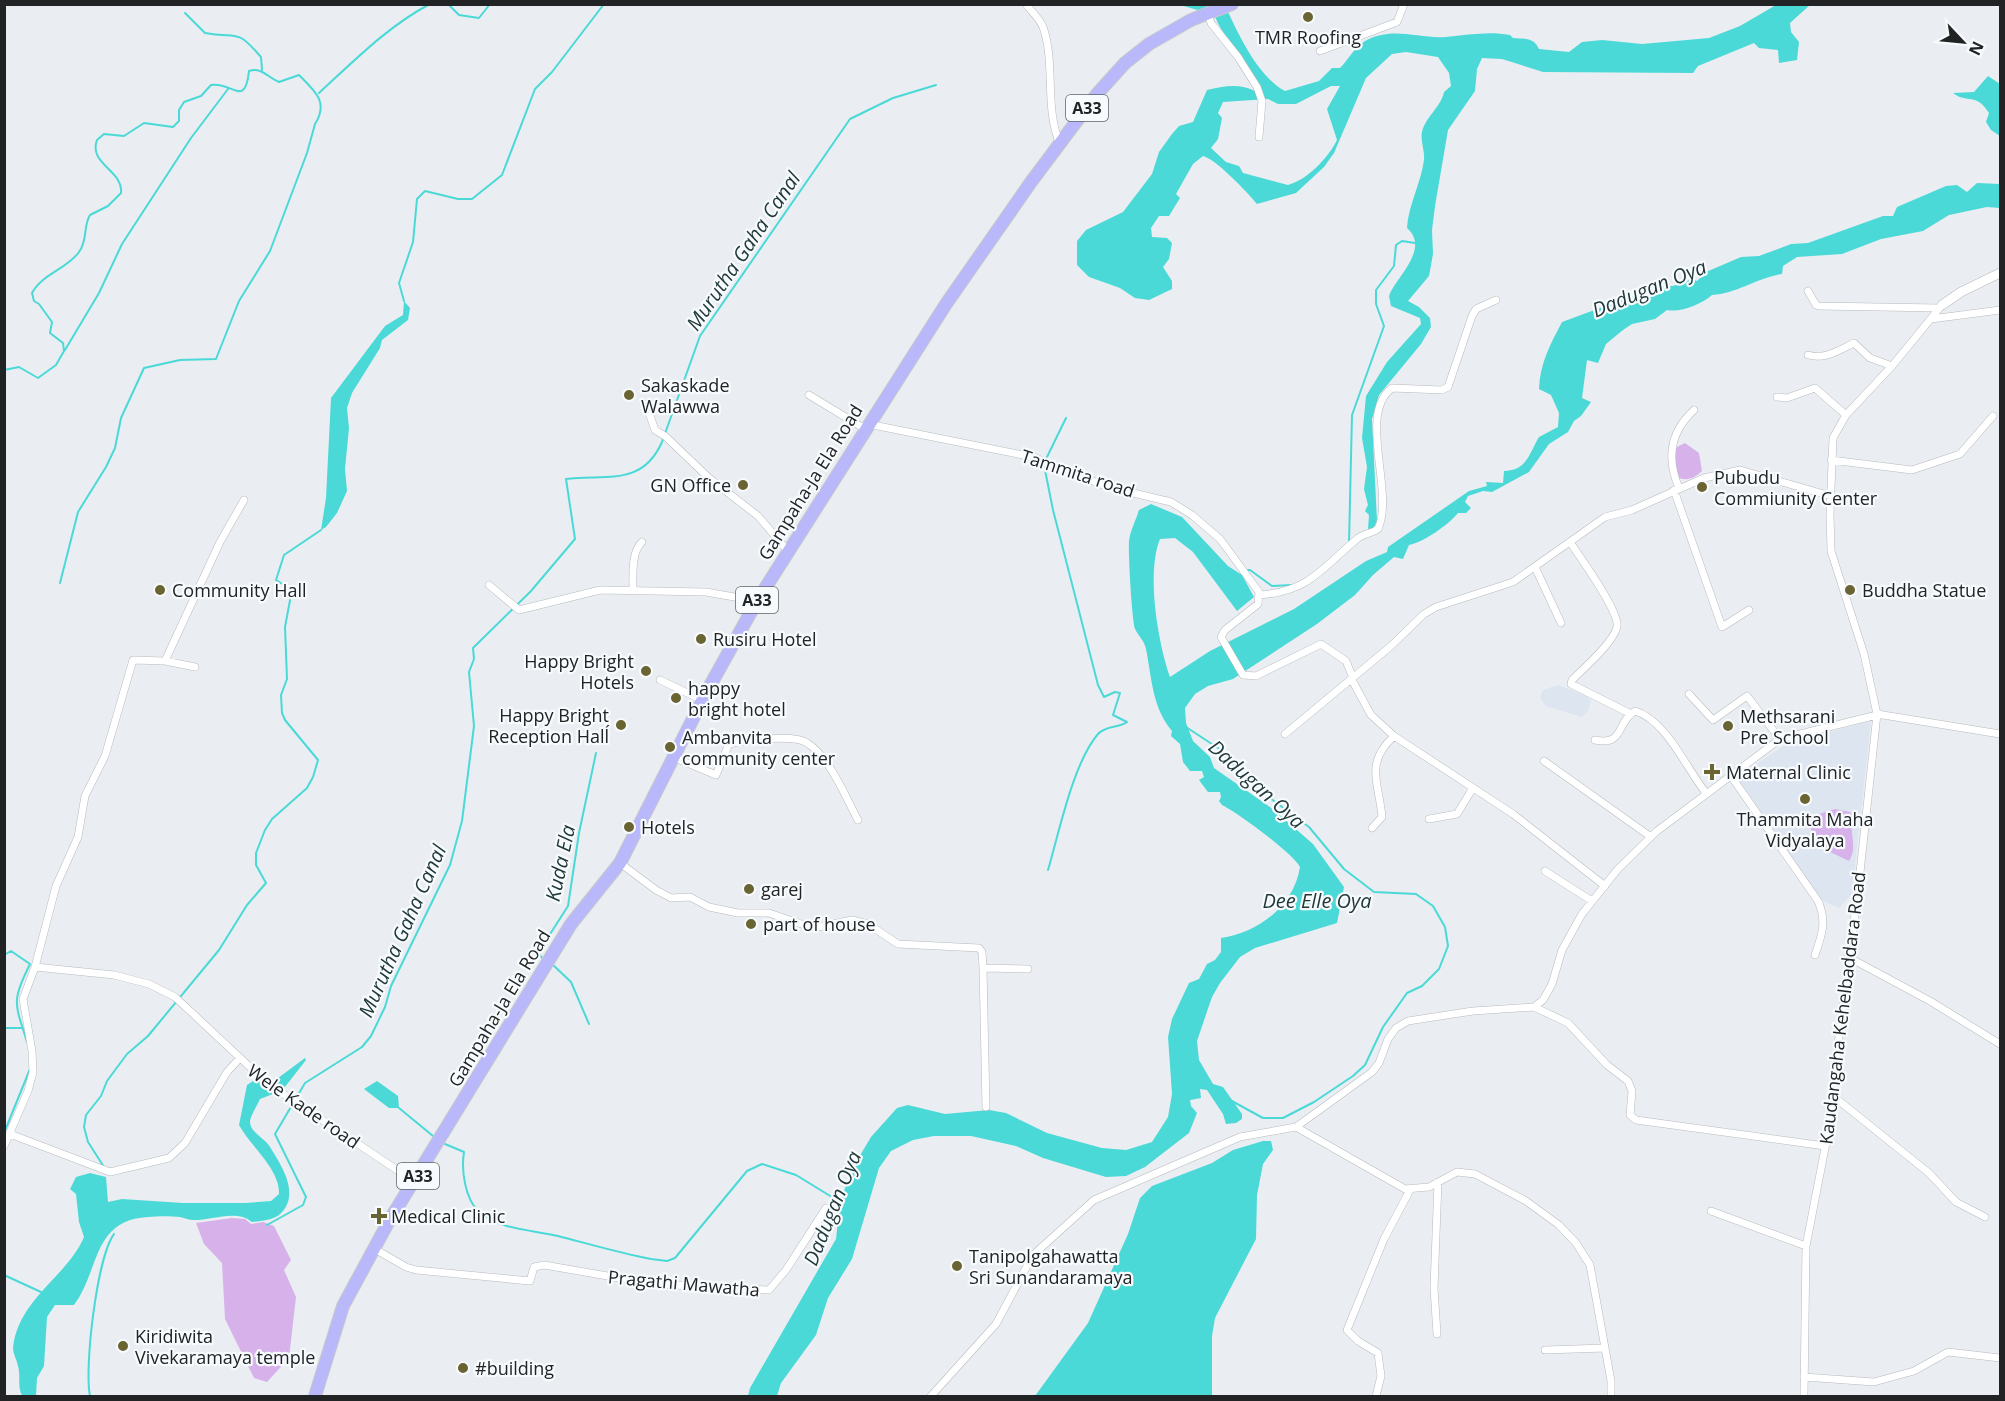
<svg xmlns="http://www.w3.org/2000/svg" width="2005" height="1401" font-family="'Open Sans',sans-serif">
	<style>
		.built { fill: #dde5f0 }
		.green { fill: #d7b2ea }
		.water { fill: #4ad9d7; fill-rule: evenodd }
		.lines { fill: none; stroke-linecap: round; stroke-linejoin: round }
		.stream { stroke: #4ad9d7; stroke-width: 2 }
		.minor-casing { stroke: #b7babe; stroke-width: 8 }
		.tertiary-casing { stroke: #b7babe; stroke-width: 10 }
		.trunk-casing { stroke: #cacaca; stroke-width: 14 }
		.minor { stroke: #fff; stroke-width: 7 }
		.tertiary { stroke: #fff; stroke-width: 9 }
		.trunk { stroke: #b8b8fa; stroke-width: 12 }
		.poi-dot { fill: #696431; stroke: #f8fbfe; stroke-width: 2 }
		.labels { text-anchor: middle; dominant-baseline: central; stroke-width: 4.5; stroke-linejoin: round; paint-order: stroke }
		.shield { fill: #f8fbfe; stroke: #626465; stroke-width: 1.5 }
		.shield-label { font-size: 16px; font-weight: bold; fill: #212324 }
		.poi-label { font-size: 18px; fill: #212324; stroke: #f8fbfe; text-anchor: start }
		.street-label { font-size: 18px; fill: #212324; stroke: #f8fbfe }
		.water-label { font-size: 20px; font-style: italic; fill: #213938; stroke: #f8fbfe }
	</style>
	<rect width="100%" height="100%" fill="#eaeef2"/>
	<!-- built -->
	<path class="built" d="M 1558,685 L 1587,696 L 1591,701 L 1588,711 L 1582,717 L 1546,706 L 1540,698 L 1543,690 Z
		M 1871,721 L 1852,894 L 1839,908 L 1822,900 L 1809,884 L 1735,778 L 1788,743 Z"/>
	<!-- green -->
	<path class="green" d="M 1685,443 L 1699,453 L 1702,471 C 1695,478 1688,481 1678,478 L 1673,454 L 1677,447 Z
		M 1835,809 L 1850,812 L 1854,817 C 1847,831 1859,846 1849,861 L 1828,851 L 1805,822 L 1806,818 Z
		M 232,1218 L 245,1219 L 251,1224 L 263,1222 L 274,1226 L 291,1260 L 284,1270 L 296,1297 L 289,1358 L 267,1382 L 254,1378 L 225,1319 L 222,1263 L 204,1244 L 196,1223 Z"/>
	<!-- water -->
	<path class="water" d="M 1180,5 L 1225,5 C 1237,32 1258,77 1285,91 L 1319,81 L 1332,68 L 1340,68 C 1350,58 1355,45 1369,39 C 1396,27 1419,39 1446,37 C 1468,35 1489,31 1510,35 L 1513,38 C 1524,39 1534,37 1539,49 L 1569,52 L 1582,42 L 1602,40 L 1642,44 L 1709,38 L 1740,26 L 1776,5 L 1810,5 L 1790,23 L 1791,32 L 1799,42 L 1797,60 L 1779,63 L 1778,50 L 1759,48 L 1754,43 L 1698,66 L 1693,73 L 1543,72 L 1502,59 L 1482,58 L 1477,69 L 1475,91 L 1448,130 L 1435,206 L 1432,230 L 1433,254 L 1429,276 L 1408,301 L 1419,307 L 1430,318 L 1431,327 L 1421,344 L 1379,395 L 1372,419 L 1377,521 L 1373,529 L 1368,529 L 1369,515 L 1365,511 L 1368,505 L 1364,489 L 1367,467 L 1362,438 L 1366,396 L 1387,362 L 1421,324 L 1420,318 L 1391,306 L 1389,296 C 1395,278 1431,249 1407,228 C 1408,206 1421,183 1424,160 C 1425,151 1420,140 1422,132 C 1426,116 1441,107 1444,92 L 1451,86 L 1449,73 L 1438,57 L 1406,52 L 1392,54 L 1366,78 L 1334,153 L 1324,167 L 1296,193 L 1257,204 C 1247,192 1216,159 1203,156 L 1193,164 L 1176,194 L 1180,198 L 1169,216 L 1159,216 L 1151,228 L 1152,237 L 1167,238 L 1172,243 L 1169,259 L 1163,267 L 1172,281 L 1172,289 L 1149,300 L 1135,298 L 1120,288 L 1089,277 L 1077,265 L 1077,241 L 1086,230 L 1123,212 L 1152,174 L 1159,152 L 1172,134 L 1179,126 L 1193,122 L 1207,90 C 1223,86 1240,83 1255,91 L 1261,88 C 1252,71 1217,29 1215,15 ZM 1331,86 L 1340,86 L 1327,109 L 1337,140 C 1328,158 1307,180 1288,185 L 1243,173 L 1239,166 L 1226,162 L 1211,148 L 1218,139 L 1222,118 L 1218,113 L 1223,102 L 1268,99 L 1278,104 L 1296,104 Z
		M 1988,76 L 2000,84 L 2000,136 L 1991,130 L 1986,122 L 1989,113 C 1976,92 1967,104 1953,93 L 1974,92 Z
		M 1977,183 L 2000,184 L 2000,208 L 1987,207 L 1949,215 L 1923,231 L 1881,239 L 1842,254 L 1797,257 L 1783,266 L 1782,274 C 1757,278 1736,294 1712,295 C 1702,304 1680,313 1667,310 L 1655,319 L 1632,324 L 1623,330 L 1606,344 L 1598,363 L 1587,360 L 1582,398 L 1591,402 L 1581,416 L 1574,421 L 1568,432 L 1549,444 L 1529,472 L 1492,492 L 1483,491 L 1468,496 L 1465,502 L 1471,508 L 1466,513 L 1458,513 C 1448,525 1424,542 1409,545 L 1403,559 L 1394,557 L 1373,575 L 1355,595 L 1317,624 L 1233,679 L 1208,686 L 1195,694 L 1185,708 L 1186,723 L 1193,741 L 1210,757 L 1214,768 L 1274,810 L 1313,844 L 1344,887 L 1337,923 L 1255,948 L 1240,957 L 1220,983 L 1212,997 L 1197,1041 L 1199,1060 L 1213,1084 L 1223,1087 L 1242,1114 L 1242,1119 L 1236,1123 L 1226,1124 L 1223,1114 L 1207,1090 L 1200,1089 L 1201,1098 L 1190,1100 L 1191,1106 L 1197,1113 L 1189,1133 L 1145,1167 L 1126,1176 L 1106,1177 L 1043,1158 L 1016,1146 L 971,1136 L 934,1136 L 913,1140 L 891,1151 L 879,1168 L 852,1259 L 828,1298 L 816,1335 L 781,1383 L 777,1396 L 748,1396 L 750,1388 L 836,1239 L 840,1202 L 852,1169 L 871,1137 L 897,1108 L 908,1105 L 945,1114 L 989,1110 L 1006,1113 L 1047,1133 L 1102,1148 L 1126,1150 L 1152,1142 L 1168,1117 L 1172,1094 L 1168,1037 L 1172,1019 L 1189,983 L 1199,979 L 1207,964 L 1215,960 L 1221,952 L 1221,938 C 1258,933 1294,906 1300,867 C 1293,853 1238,813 1222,805 L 1219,801 L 1221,797 L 1220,792 L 1208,792 L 1199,780 L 1204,777 L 1202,771 L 1190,771 L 1183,762 L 1180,744 L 1171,736 L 1172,731 C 1152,707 1152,679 1146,649 C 1144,640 1139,637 1135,629 C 1132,621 1128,552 1129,541 C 1130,531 1136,520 1139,510 L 1151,504 L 1182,517 L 1228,566 L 1242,575 L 1254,597 L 1237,611 L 1193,552 L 1175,538 L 1160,539 C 1146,573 1158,643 1170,677 L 1210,651 L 1294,609 L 1366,561 L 1387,552 L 1388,547 L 1469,491 L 1487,486 L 1486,482 L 1503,483 L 1504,471 C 1528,470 1529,453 1539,437 L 1558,427 L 1559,413 L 1551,395 L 1539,389 C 1540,363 1550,345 1562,322 L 1635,295 L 1662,294 L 1662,286 L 1673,286 L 1692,279 L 1697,281 L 1706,272 L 1741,257 L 1759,256 L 1791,244 L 1808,243 L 1883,216 L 1893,216 L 1897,207 L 1946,186 L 1957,185 L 1967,192 Z
		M 404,301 L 410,308 L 408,320 L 382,340 L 380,348 L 352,393 L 347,408 L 349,428 L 345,469 L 347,491 L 337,513 L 326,527 L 321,530 L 326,498 L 331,398 L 385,326 L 403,315 Z
		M 305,1058 L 306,1060 L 281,1092 L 270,1084 Z
		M 253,1081 L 258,1081 L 278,1092 L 260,1099 C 257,1106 251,1115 250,1121 C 250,1133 265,1138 270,1147 C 281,1165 302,1195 279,1215 C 273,1220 260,1221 252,1222 C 237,1209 212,1220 194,1220 C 189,1220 185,1218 180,1217 C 171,1216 158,1216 148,1217 C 92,1220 100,1270 74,1305 L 55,1305 L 47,1317 L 44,1366 L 37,1378 L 36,1396 L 22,1396 C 17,1385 21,1377 18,1366 C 17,1360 13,1354 13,1348 C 18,1299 67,1277 84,1237 L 79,1222 L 76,1194 L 70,1189 L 76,1177 L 90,1173 L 106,1177 L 108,1202 L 122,1199 L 183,1203 L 245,1203 L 271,1201 L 279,1194 C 280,1169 251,1147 239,1125 L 247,1085 Z
		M 377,1081 L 398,1096 L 399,1108 L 389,1108 L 364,1089 Z
		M 1263,1141 L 1271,1141 L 1273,1150 L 1263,1164 L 1257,1195 L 1256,1239 L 1215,1318 L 1212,1336 L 1212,1396 L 1035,1396 L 1088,1323 L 1128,1234 L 1140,1198 L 1152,1186 L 1212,1163 L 1233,1150 Z"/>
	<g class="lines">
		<!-- stream -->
		<path class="stream" d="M 448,4 L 459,15 L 479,18 L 490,4
			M 185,13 L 205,33 C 239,39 235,27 261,57 L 262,70
			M 319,93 C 354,61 388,26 430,4
			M 404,301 L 399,283 L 413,242 L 417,199 L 425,191 L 458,199 L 472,199 L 502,175 L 535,89 L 552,72 L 604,4
			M 65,350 L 99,293 L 122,244 L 191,138 L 228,89
			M 4,370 L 19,367 L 38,378 L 56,365 L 64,351 L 63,343 L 50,333 L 52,322 L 39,304 L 34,301 L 32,293 C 42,274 67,269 79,252 C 88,240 83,226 90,215 L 108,206 L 121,193 C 124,171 88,164 97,140 L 104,134 L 124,136 L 144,123 L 173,127 L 179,121 L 179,110 L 184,102 L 201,96 L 211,85 C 232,81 245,109 249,71 C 262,67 267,77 279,82 L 299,75 C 315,91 329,102 315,124 L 307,153 L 270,251 L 239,301 L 216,359 L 180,360 L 144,368 L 121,418 L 115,448 L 106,467 L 78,512 L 60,583
			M 1046,459 L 1066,418
			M 1044,465 L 1053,510 L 1098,685 L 1104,697 L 1115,692 L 1120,693 L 1113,715 L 1127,722 C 1120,728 1106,725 1098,734 C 1073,763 1059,833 1048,870
			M 1349,543 L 1352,415 L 1384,326 L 1376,304 L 1376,290 L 1394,266 L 1396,245 L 1402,241 L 1415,243
			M 1246,570 L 1250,570 L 1272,586 L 1292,585
			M 1186,727 L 1221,750 L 1247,781 L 1309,827 L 1344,869 L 1374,892 L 1416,894 L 1433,906 L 1445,927 L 1448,946 L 1439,969 L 1422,986 L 1407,993 L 1383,1027 L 1365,1065 L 1353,1076 L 1314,1102 L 1283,1118 L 1263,1118 L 1230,1100
			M 4,955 L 11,951 L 30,964 C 11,1002 15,1003 27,1042
			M 544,960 L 538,953 L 568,906 L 579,833 L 596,753
			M 552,964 L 571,982 L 589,1024
			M 4,1028 L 23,1028
			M 399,1108 L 433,1136
			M 4,1133 L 30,1069
			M 445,1144 L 464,1152 C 461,1170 465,1199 479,1212 C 499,1230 534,1230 558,1236 C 589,1244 620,1253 651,1259 L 667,1261 L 675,1258 L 747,1171 L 762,1164 L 796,1175 L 840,1202
			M 104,1167 L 88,1142 L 84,1127 L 86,1115 L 101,1096 L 107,1081 L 127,1054 L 148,1036 L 219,950 L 247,905 L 266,883 L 256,865 L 256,853 L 265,830 L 272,819 L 307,788 L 313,777 L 318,760 L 285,720 L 282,713 L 281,695 L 287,679 L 285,627 L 291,595 L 286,586 L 276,580 L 284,555 L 321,530
			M 267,1225 L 303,1205 L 306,1197 L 275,1134 L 305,1083 L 362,1047 L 371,1036 L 385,1007 L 391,986 L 450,865 L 462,821 L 474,726 L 469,672 L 474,659 L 473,648 L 531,591 L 575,539 L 566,479 C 606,474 642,487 662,442 L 700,336 L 850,119 L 893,98 L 936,85
			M 4,1275 L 41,1292
			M 90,1396 C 84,1368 97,1257 114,1234"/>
		<defs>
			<path id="minor" d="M 1026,4 C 1031,11 1040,19 1043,27 C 1056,64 1044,107 1060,144
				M 1208,14 L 1211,23 L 1238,57 L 1257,87 L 1262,101 L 1259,137
				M 1320,51 L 1397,22 L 1404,4
				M 1808,291 L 1816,305 L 1819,306 L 1939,308
				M 1931,319 L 2000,310
				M 1808,355 C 1825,360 1839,350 1854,343 L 1870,358 L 1892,366
				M 809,395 L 865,429
				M 1777,397 L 1787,398 L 1815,388 L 1846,415
				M 648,410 L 655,430 L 665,436 L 709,478 L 758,516 L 787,550
				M 868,424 L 1033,457 L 1108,487 L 1171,502 L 1192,515 L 1220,539 L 1259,592 L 1258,604 L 1225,630 L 1221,637 L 1243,675 L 1256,676 L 1321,644 L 1346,661 L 1353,678
				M 1831,460 L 1912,470 L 1960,454 L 1993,416
				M 1679,488 C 1666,458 1670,432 1694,410
				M 1674,490 L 1722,627 L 1749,610
				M 1570,542 C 1580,557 1620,612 1617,627 C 1613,643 1584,668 1572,680 L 1571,684 L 1631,714
				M 1535,567 L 1561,623
				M 489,585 L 519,610 L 600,590 L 706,592 L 757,601
				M 633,590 C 633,576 631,552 642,542
				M 1260,595 C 1310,591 1322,568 1357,539 C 1363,533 1371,534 1378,529 C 1395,492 1357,414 1392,388 L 1442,390 L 1448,387 L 1472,316 L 1476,309 L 1496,300
				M 165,661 L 220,542 L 244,500
				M 660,680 L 702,700
				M 1352,680 L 1371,715 L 1394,736 L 1513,814 L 1605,886
				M 1689,694 L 1713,720 L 1747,696 L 1780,739
				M 1877,714 L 2000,734
				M 1285,734 L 1391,646 L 1424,614 L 1436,607 L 1513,582 L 1605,517 L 1632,510 L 1704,478 L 1740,470 L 1831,496
				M 1595,740 C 1625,746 1616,722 1635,711 C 1666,720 1686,768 1706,793
				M 673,757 L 716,775 L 729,744 C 745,740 794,734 807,743 C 829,756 846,798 858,820
				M 1544,761 L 1651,837
				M 1731,776 L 1818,901 C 1827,921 1822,935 1815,955
				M 1429,819 L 1457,814 L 1473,788
				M 1372,828 L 1382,817 C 1379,782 1364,764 1394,736
				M 620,863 L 656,890 L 671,898 L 690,897 L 709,907 L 738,913 L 769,913 L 813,928 L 852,920 L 868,924 L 898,944 L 979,948 L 982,952 L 983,968 L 986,1107
				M 1545,871 L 1592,901
				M 1848,957 L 1930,1001 L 2000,1044
				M 35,967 L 114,975 L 149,984 L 175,997 L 267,1083 L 415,1182
				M 983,968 L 1028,969
				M 1534,1007 L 1568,1023 L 1607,1065 L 1628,1081 L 1632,1091 L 1630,1115 L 1636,1120 L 1825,1146
				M 1833,1096 L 1929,1173 L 1956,1202 L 1985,1217
				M 1296,1127 L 1405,1189 L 1429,1187 L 1457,1172 L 1475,1174 L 1526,1201 L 1559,1225 L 1576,1243 L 1590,1265 L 1611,1381 L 1611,1396
				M 10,1134 L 110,1172 L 169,1158 L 185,1143 L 227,1072 L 239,1059
				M 4,1146 L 28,1091 L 33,1072 L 32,1051 L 23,999 L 35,967 L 56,886 L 78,837 L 85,796 L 105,756 L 133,660 L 165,661 L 195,667
				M 1711,1211 L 1806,1246
				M 373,1248 L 406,1267 L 416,1270 L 530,1281 L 534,1267 L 544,1265 L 654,1284 L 769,1290 L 786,1270 L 826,1208
				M 1437,1334 L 1434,1288 L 1438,1182
				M 1545,1350 L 1605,1348
				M 1804,1377 L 1874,1382 L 1914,1371 L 1948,1352 L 2000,1358
				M 931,1396 L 996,1324 L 1033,1255 L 1094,1200 L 1240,1137 L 1296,1127 L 1372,1072 L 1379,1063 L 1388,1039 L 1396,1028 L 1408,1021 L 1473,1011 L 1534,1007 L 1543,1000 L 1552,984 L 1562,950 L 1582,914 L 1618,869 L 1657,831 L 1780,739 L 1877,715
				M 1376,1396 L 1381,1376 L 1378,1353 L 1358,1341 L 1347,1330 L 1384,1239 L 1410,1190
				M 1804,1396 L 1806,1246 L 1832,1112 L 1836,1060 L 1858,891 L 1877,714 L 1864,654 L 1831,551 L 1830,514 L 1833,438 L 1846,415 L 1892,366 L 1942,305"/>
			<path id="tertiary" d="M 1942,305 L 1961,292 L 2000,273"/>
			<path id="trunk" d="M 315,1396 L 343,1306 L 389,1221 L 571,924 L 620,863 L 706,693 L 757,601 L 946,304 L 1031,182 L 1097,94 L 1125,63 L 1149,44 L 1191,20 L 1232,4"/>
		</defs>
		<!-- minor casing -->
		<use href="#minor" class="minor-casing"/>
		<!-- tertiary casing -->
		<use href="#tertiary" class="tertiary-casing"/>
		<!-- trunk casing -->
		<use href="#trunk" class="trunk-casing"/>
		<!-- minor -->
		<use href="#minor" class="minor"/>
		<!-- tertiary -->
		<use href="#tertiary" class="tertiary"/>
		<!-- trunk -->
		<use href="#trunk" class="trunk"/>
	</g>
	<!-- markers -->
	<g class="poi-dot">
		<circle cx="1308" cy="17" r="6"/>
		<circle cx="629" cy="395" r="6"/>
		<circle cx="743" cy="485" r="6"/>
		<circle cx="1702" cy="487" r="6"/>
		<circle cx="160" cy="590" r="6"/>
		<circle cx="1850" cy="590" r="6"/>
		<circle cx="701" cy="639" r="6"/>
		<circle cx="646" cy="671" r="6"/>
		<circle cx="676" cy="698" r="6"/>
		<circle cx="621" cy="725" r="6"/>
		<circle cx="1728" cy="726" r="6"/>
		<circle cx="670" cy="747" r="6"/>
		<path d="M1709 763h6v6h6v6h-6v6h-6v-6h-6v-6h6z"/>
		<circle cx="1805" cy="799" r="6"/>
		<circle cx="629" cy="827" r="6"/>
		<circle cx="749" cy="889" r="6"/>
		<circle cx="751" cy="924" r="6"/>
		<path d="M376 1207h6v6h6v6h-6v6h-6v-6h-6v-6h6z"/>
		<circle cx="957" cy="1266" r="6"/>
		<circle cx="123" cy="1346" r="6"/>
		<circle cx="463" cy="1368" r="6"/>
	</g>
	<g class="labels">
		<!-- shield labels -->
		<g class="shield">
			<rect x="1066" y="95" width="42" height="26" rx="4.5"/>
			<rect x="736" y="587" width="42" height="26" rx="4.5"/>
			<rect x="397" y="1163" width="42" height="26" rx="4.5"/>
		</g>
		<g class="shield-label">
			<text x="1087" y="108">A33</text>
			<text x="757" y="600">A33</text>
			<text x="418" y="1176">A33</text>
		</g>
		<!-- poi labels -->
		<g class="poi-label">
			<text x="1308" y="37" text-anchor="middle">TMR Roofing</text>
			<text x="641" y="385">Sakaskade<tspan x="641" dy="21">Walawwa</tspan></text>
			<text x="1714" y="477">Pubudu<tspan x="1714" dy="21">Commiunity Center</tspan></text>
			<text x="731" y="485" text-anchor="end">GN Office</text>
			<text x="172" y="590">Community Hall</text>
			<text x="1862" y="590">Buddha Statue</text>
			<text x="713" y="639">Rusiru Hotel</text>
			<text x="634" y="661" text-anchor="end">Happy Bright<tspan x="634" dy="21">Hotels</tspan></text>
			<text x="688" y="688">happy<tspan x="688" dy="21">bright hotel</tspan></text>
			<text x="609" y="715" text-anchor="end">Happy Bright<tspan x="609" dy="21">Reception Halĺ</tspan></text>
			<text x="1740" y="716">Methsarani<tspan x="1740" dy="21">Pre School</tspan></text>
			<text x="682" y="737">Ambanvita<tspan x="682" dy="21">community center</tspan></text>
			<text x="1726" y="772">Maternal Clinic</text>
			<text x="1805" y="819" text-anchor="middle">Thammita Maha<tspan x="1805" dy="21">Vidyalaya</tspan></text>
			<text x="641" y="827">Hotels</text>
			<text x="761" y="889">garej</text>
			<text x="763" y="924">part of house</text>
			<text x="391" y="1216">Medical Clinic</text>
			<text x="969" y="1256">Tanipolgahawatta<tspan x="969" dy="21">Sri Sunandaramaya</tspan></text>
			<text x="135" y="1336">Kiridiwita<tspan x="135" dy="21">Vivekaramaya temple</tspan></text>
			<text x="475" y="1368">#building</text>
		</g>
		<!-- street labels -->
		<g class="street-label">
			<text transform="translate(1078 473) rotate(18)">Tammita road</text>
			<text transform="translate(810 482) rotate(-58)">Gampaha-Ja Ela Road</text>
			<text transform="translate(499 1008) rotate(-59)">Gampaha-Ja Ela Road</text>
			<text transform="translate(1842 1008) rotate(-83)">Kaudangaha Kehelbaddara Road</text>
			<text transform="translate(304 1106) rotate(35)">Wele Kade road</text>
			<text transform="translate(684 1283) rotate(5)">Pragathi Mawatha</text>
		</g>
		<!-- water labels -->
		<g class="water-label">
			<text transform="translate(743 251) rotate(-56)">Murutha Gaha Canal</text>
			<text transform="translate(1649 288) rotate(-22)">Dadugan Oya</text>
			<text transform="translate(1257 784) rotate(42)">Dadugan Oya</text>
			<text transform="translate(560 863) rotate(-78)">Kuda Ela</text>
			<text x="1317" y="900">Dee Elle Oya</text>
			<text transform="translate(402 931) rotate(-66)">Murutha Gaha Canal</text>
			<text transform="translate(832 1208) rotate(-68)">Dadugan Oya</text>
		</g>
	</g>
	<!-- border -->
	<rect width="2005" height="1401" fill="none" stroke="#212324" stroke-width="12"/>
	<!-- north arrow -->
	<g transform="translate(1963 42) rotate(116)" stroke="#f8fbfe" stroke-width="4.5" paint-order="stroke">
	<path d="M0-4.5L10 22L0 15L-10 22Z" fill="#212324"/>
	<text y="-9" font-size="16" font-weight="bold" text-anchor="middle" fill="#212324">N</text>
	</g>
</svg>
